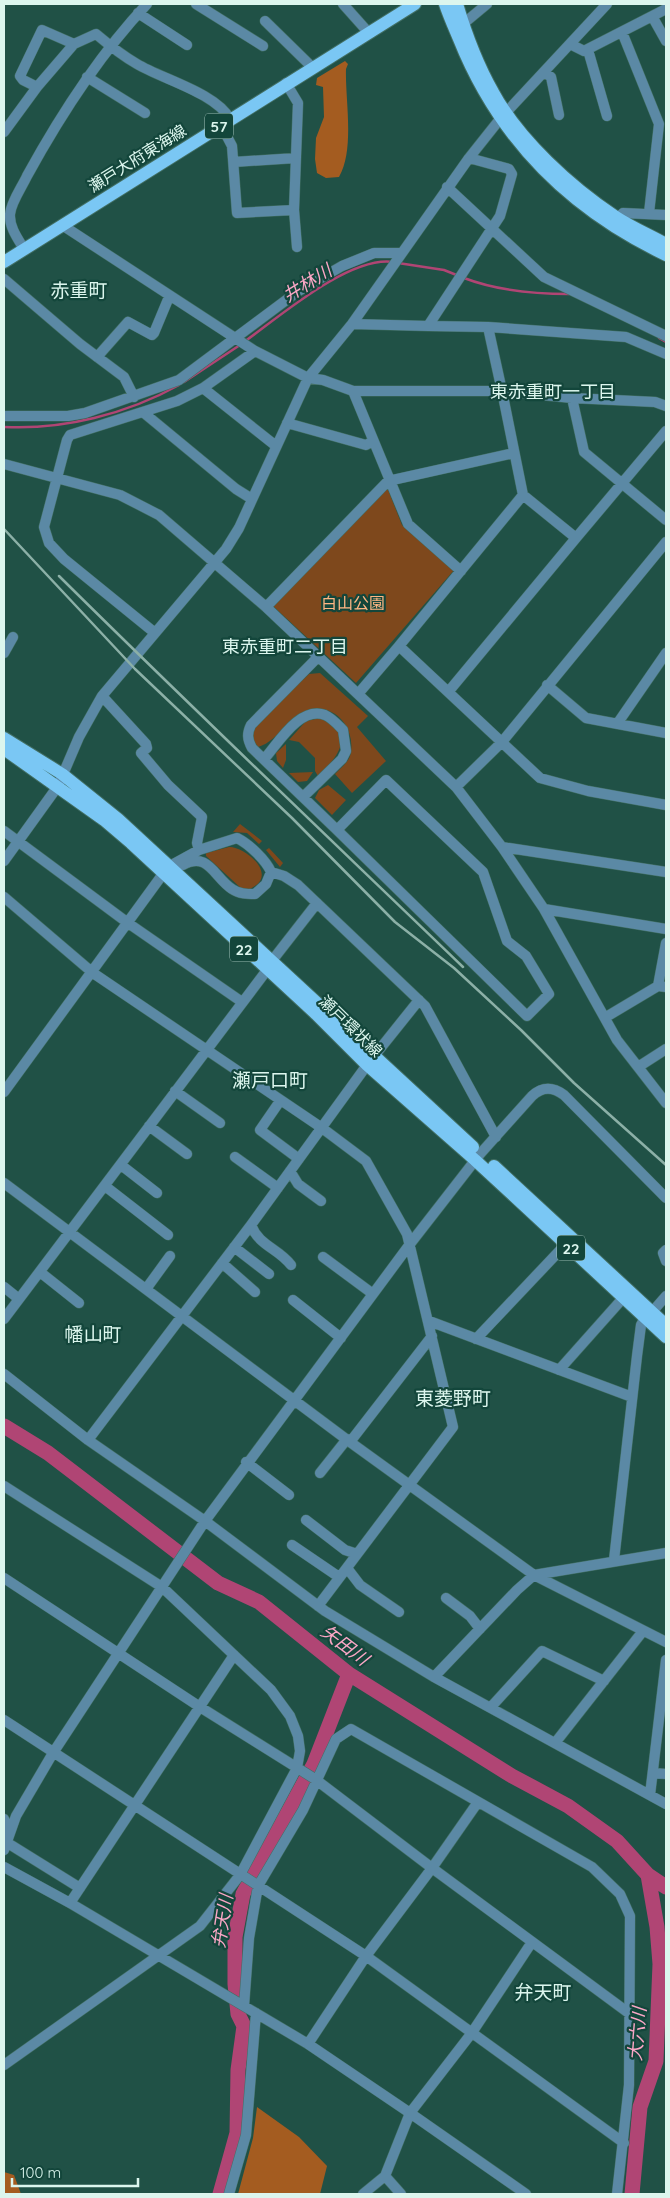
<svg xmlns="http://www.w3.org/2000/svg" width="670" height="2198" font-family="Quicksand,'Noto Sans JP',sans-serif">
	<style>
		.green { fill: #7e481c }
		.forest { fill: #a45c20 }
		.lines { fill: none; stroke-linecap: round; stroke-linejoin: round }
		.stream { stroke: #b04574; stroke-width: 2.5 }
		.river { stroke: #b04574; stroke-width: 15 }
		.minor-casing { stroke: #426f64; stroke-width: 11 }
		.major-casing { stroke: #426f64; stroke-width: 14 }
		.minor { stroke: #5b89a5; stroke-width: 10 }
		.major { stroke: #7ac7f4; stroke-width: 12 }
		.rail { stroke: #8cb0a7; stroke-width: 2.5 }
		.labels { text-anchor: middle; dominant-baseline: central; stroke-width: 4.5; stroke-linejoin: round; paint-order: stroke }
		.shield { fill: #13463b; stroke: #a0c1b8; stroke-width: 1 }
		.shield-label { font-size: 15px; font-weight: bold; fill: #dcf6ee }
		.street-label { font-size: 16px; fill: #dcf6ee; stroke: #13463b }
		.park-label { font-size: 16px; fill: #fdb683; stroke: #13463b }
		.water-label { font-size: 18px; font-style: italic; fill: #fba7c6; stroke: #13463b }
		.neighbourhood-label { font-size: 18px; fill: #dcf6ee; stroke: #13463b }
		.quarter-label { font-size: 19px; fill: #dcf6ee; stroke: #13463b }
	</style>
	<rect width="100%" height="100%" fill="#205146"/>
	<!-- green -->
	<path class="green" d="M 387,487 L 402,525 L 455,569 L 356,683 L 273,606 Z
		M 320,673 L 368,716 L 357,727 L 386,761 L 352,793 L 335,774 C 340,769 348,762 350,756 C 356,735 342,709 318,709 C 292,709 280,741 258,747 L 249,734 L 251,728 L 309,674 Z
		M 320,718 C 355,735 340,755 318,776 L 315,771 L 315,758 L 299,742 L 289,740 L 306,721 Z
		M 286,744 L 286,760 L 283,768 L 277,761 L 276,753 Z
		M 313,772 L 307,781 L 298,782 L 289,773 Z
		M 328,785 L 346,800 L 332,815 L 315,798 L 319,790 Z
		M 240,824 L 262,841 L 259,844 L 247,833 L 233,832 Z
		M 229,847 C 241,846 269,866 260,881 C 258,885 251,888 247,891 L 243,890 L 206,856 L 206,853 Z
		M 269,848 L 283,863 L 280,867 L 266,850 Z"/>
	<!-- forest -->
	<path class="forest" d="M 345,61 L 348,64 L 346,69 C 345,100 355,149 339,177 L 326,178 L 317,173 L 315,159 L 316,138 L 324,117 L 323,87 L 316,85 L 317,78 Z
		M 257,2107 L 299,2137 L 327,2166 L 320,2194 L 238,2194 L 253,2138 Z
		M 4,2172 L 14,2175 L 21,2194 L 4,2194 Z"/>
	<g class="lines">
		<!-- stream -->
		<path class="stream" d="M 398,263 L 444,270 L 459,276
			M 464,278 C 498,291 533,294 569,294
			M 659,338 L 666,342
			M 244,342 C 279,317 349,256 393,262
			M 184,382 L 240,345
			M 4,427 C 63,430 127,414 179,385"/>
		<!-- river -->
		<path class="river" d="M 4,1426 L 48,1453 L 218,1583 L 259,1602 L 349,1674 L 512,1776 L 568,1806 L 617,1841 L 648,1875 L 666,1887
			M 220,2194 L 237,2133 L 238,2070 L 244,2026 L 238,2014 L 235,1984 L 235,1937 L 243,1894 L 314,1764 L 349,1674
			M 632,2194 L 640,2107 L 656,2061 L 660,1964 L 657,1927 L 648,1875"/>
		<defs>
			<path id="minor" d="M 196,4 L 263,46
				M 343,4 L 368,32
				M 138,13 L 187,45
				M 652,16 L 666,41
				M 265,21 L 312,67
				M 463,24 L 487,4
				M 622,32 L 659,124 L 649,213
				M 570,44 L 584,51 L 666,9
				M 588,50 L 607,116
				M 544,72 L 551,77 L 559,115
				M 87,77 L 145,113
				M 286,83 L 298,103 L 294,210 L 297,247
				M 37,87 L 23,80 L 20,76 L 42,30 L 74,44
				M 221,125 L 232,146 L 237,213 L 294,210
				M 4,132 L 37,87 L 74,44 L 96,34 C 109,45 123,56 137,64 C 162,79 216,93 230,119
				M 469,158 L 509,169 L 512,174 L 500,216 L 428,326 L 488,327 L 502,391 L 572,398 L 584,452 L 666,520
				M 234,162 L 296,158
				M 447,187 L 544,277 L 666,336
				M 613,222 L 623,213 L 666,215
				M 62,225 L 255,351 L 308,378 L 323,380 L 353,391 L 502,391 L 523,495
				M 24,249 C 18,239 9,227 10,214 C 11,202 22,187 27,176 C 61,114 99,55 147,4
				M 4,279 L 80,344 L 124,377 L 134,397
				M 352,324 L 428,326
				M 488,327 L 626,337 L 666,354
				M 97,357 L 128,322 L 152,335 L 154,333 L 169,297
				M 203,388 L 276,446
				M 353,391 L 408,524 L 461,571
				M 572,398 L 655,402 L 666,406
				M 144,413 L 236,489 L 252,499
				M 4,416 L 68,416 L 85,413 L 179,380 L 297,292 L 342,266 L 374,253 L 401,253
				M 287,423 L 366,445 L 373,441
				M 4,464 L 120,495 L 159,515 L 266,607 L 456,787 L 502,847 L 544,909 L 617,1040 L 666,1103
				M 266,607 L 388,481 L 514,453
				M 155,633 L 64,559 L 49,543 L 44,527 L 67,440 L 70,435 L 177,401 L 203,388 L 255,351
				M 399,646 L 523,495 L 576,538 L 666,431
				M 4,653 L 13,637
				M 318,657 L 251,725 C 247,733 247,739 252,748 L 337,830
				M 547,685 L 586,718 L 666,733
				M 449,691 L 576,538
				M 358,694 L 399,646 L 540,778 L 588,791 L 666,805
				M 102,696 L 146,744 L 147,748 L 141,753 L 168,785 L 202,817 L 197,843 L 199,850
				M 617,724 L 666,653
				M 265,758 C 279,742 300,706 325,715 C 332,718 338,725 343,730 L 346,751 L 342,759 L 303,797
				M 386,780 L 483,872 L 507,941 L 526,956 L 549,994 L 527,1016 L 337,830 Z
				M 456,787 L 502,742 L 666,542
				M 4,831 L 128,923 L 242,1002
				M 502,847 L 666,872
				M 4,861 L 58,786 L 79,737 L 102,696 L 226,549 L 239,528 L 308,378 L 352,324 L 469,158 L 500,119 L 607,4
				M 183,865 C 208,851 214,877 232,889 C 239,894 247,894 255,894 L 266,884 L 271,872
				M 4,897 L 93,973 L 322,1128 L 366,1161 L 407,1234 L 453,1427 L 318,1606
				M 544,909 L 666,929
				M 271,962 L 317,903
				M 658,986 L 666,943
				M 606,1017 L 658,986 L 666,987
				M 375,1055 L 419,1000
				M 638,1067 L 666,1049
				M 175,1091 L 220,1123
				M 4,1092 L 168,867 L 199,850 L 237,838 C 249,844 266,860 271,872 L 284,876 L 298,885 L 425,1006 L 496,1137
				M 280,1101 L 260,1130 L 299,1159
				M 149,1126 L 187,1154
				M 235,1157 L 278,1188
				M 121,1165 L 157,1193
				M 290,1171 L 298,1184 L 321,1201
				M 4,1183 L 350,1442 L 534,1575 L 666,1642
				M 105,1186 L 168,1235
				M 251,1225 C 259,1246 278,1248 291,1265
				M 234,1247 L 269,1274
				M 666,1250 L 663,1253 L 666,1261
				M 323,1257 L 373,1294
				M 222,1263 L 255,1292
				M 40,1272 L 79,1303
				M 4,1287 L 19,1299
				M 146,1289 L 170,1256
				M 293,1300 L 341,1338
				M 652,1312 L 666,1296
				M 4,1319 L 267,970
				M 429,1321 L 632,1397
				M 476,1339 L 566,1244
				M 559,1370 L 624,1297
				M 4,1374 L 88,1440 L 205,1521 L 325,1611 L 434,1677 L 666,1804
				M 88,1440 L 251,1225 L 367,1065
				M 350,1442 L 432,1336
				M 246,1462 L 289,1495
				M 320,1473 L 347,1439
				M 4,1486 L 162,1587 L 271,1690 L 290,1716 L 298,1736 L 300,1751 L 297,1768 L 240,1875 L 200,1926 L 4,2065
				M 306,1520 L 345,1550 L 357,1554
				M 292,1545 L 339,1577
				M 614,1560 L 637,1356 L 641,1325 L 645,1318
				M 347,1568 L 360,1585 L 399,1612
				M 4,1578 L 200,1707 L 315,1779 L 432,1868 L 630,2014
				M 446,1598 L 470,1616 L 480,1629
				M 434,1677 L 517,1590 L 534,1575 L 666,1553
				M 491,1707 L 542,1651 L 604,1681
				M 4,1720 L 366,1956 L 624,2143
				M 555,1743 L 643,1631
				M 653,1773 L 666,1774
				M 650,1795 L 666,1660
				M 4,1819 L 10,1832
				M 6,1842 L 80,1888
				M 4,1850 L 16,1816 L 53,1753 L 205,1521 L 410,1244 L 480,1154 L 532,1096 C 543,1086 553,1087 564,1095 L 666,1198
				M 4,1867 L 70,1903 L 308,2044 L 410,2113 L 526,2194
				M 70,1903 L 234,1655
				M 244,2006 L 249,1938 L 258,1886 L 303,1810 L 336,1739 L 351,1729 L 592,1867 L 620,1894 L 630,1916 L 629,2085 L 617,2194
				M 308,2044 L 366,1956 L 432,1868 L 478,1802
				M 385,2176 L 401,2194
				M 229,2194 L 246,2135 L 256,2013
				M 363,2194 L 385,2176 L 410,2113 L 471,2034 L 532,1942"/>
			<path id="major" d="M 445,4 C 449,16 454,27 459,39 C 499,139 569,209 666,255
				M 457,4 C 466,34 477,64 493,92 C 519,140 571,187 616,217 C 631,227 650,235 666,244
				M 4,262 L 415,4
				M 4,738 L 62,774 L 118,819 L 473,1147
				M 4,749 L 104,820 L 131,843 L 316,1014 L 367,1065 L 475,1160 L 666,1337
				M 494,1166 L 666,1325"/>
		</defs>
		<!-- minor casing -->
		<use href="#minor" class="minor-casing"/>
		<!-- major casing -->
		<use href="#major" class="major-casing"/>
		<!-- minor -->
		<use href="#minor" class="minor"/>
		<!-- major -->
		<use href="#major" class="major"/>
		<!-- rail -->
		<path class="rail" d="M 4,529 L 135,669 L 292,818 L 395,922 L 454,968 L 521,1030 L 574,1083 L 666,1165
			M 59,576 C 192,708 328,837 463,967"/>
	</g>
	<g class="labels">
		<!-- shield labels -->
		<g class="shield">
			<rect x="205" y="113.5" width="28" height="25" rx="4"/>
			<rect x="230" y="936.5" width="28" height="25" rx="4"/>
			<rect x="557" y="1235.5" width="28" height="25" rx="4"/>
		</g>
		<g class="shield-label">
			<text x="219" y="126">57</text>
			<text x="244" y="949">22</text>
			<text x="571" y="1248">22</text>
		</g>
		<!-- street labels -->
		<g class="street-label">
			<text transform="translate(137 158) rotate(-32)">瀬戸大府東海線</text>
			<text transform="translate(351 1026) rotate(44)">瀬戸環状線</text>
		</g>
		<!-- park labels -->
		<g class="park-label">
			<text x="353" y="603">白山公園</text>
		</g>
		<!-- water labels -->
		<g class="water-label">
			<text transform="translate(307 283) rotate(-32)">井林川</text>
			<text transform="translate(345 1645) rotate(37)">矢田川</text>
			<text transform="translate(222 1921) rotate(-81)">弁天川</text>
			<text transform="translate(637 2034) rotate(-85)">大六川</text>
		</g>
		<!-- neighbourhood labels -->
		<g class="neighbourhood-label">
			<text x="553" y="391">東赤重町一丁目</text>
			<text x="285" y="646">東赤重町二丁目</text>
		</g>
		<!-- quarter labels -->
		<g class="quarter-label">
			<text x="79" y="290">赤重町</text>
			<text x="270" y="1080">瀬戸口町</text>
			<text x="93" y="1334">幡山町</text>
			<text x="453" y="1398">東菱野町</text>
			<text x="543" y="1992">弁天町</text>
		</g>
	</g>
	<!-- border -->
	<rect width="670" height="2198" fill="none" stroke="#dcf6ee" stroke-width="10"/>
	<!-- scale -->
	<path d="M12 2178v8h126v-8" fill="none" stroke="#dcf6ee" stroke-width="2.5"/>
	<text x="20" y="2178" font-size="15" fill="#dcf6ee" stroke="#13463b" stroke-width="4" paint-order="stroke">100 m</text>
</svg>
